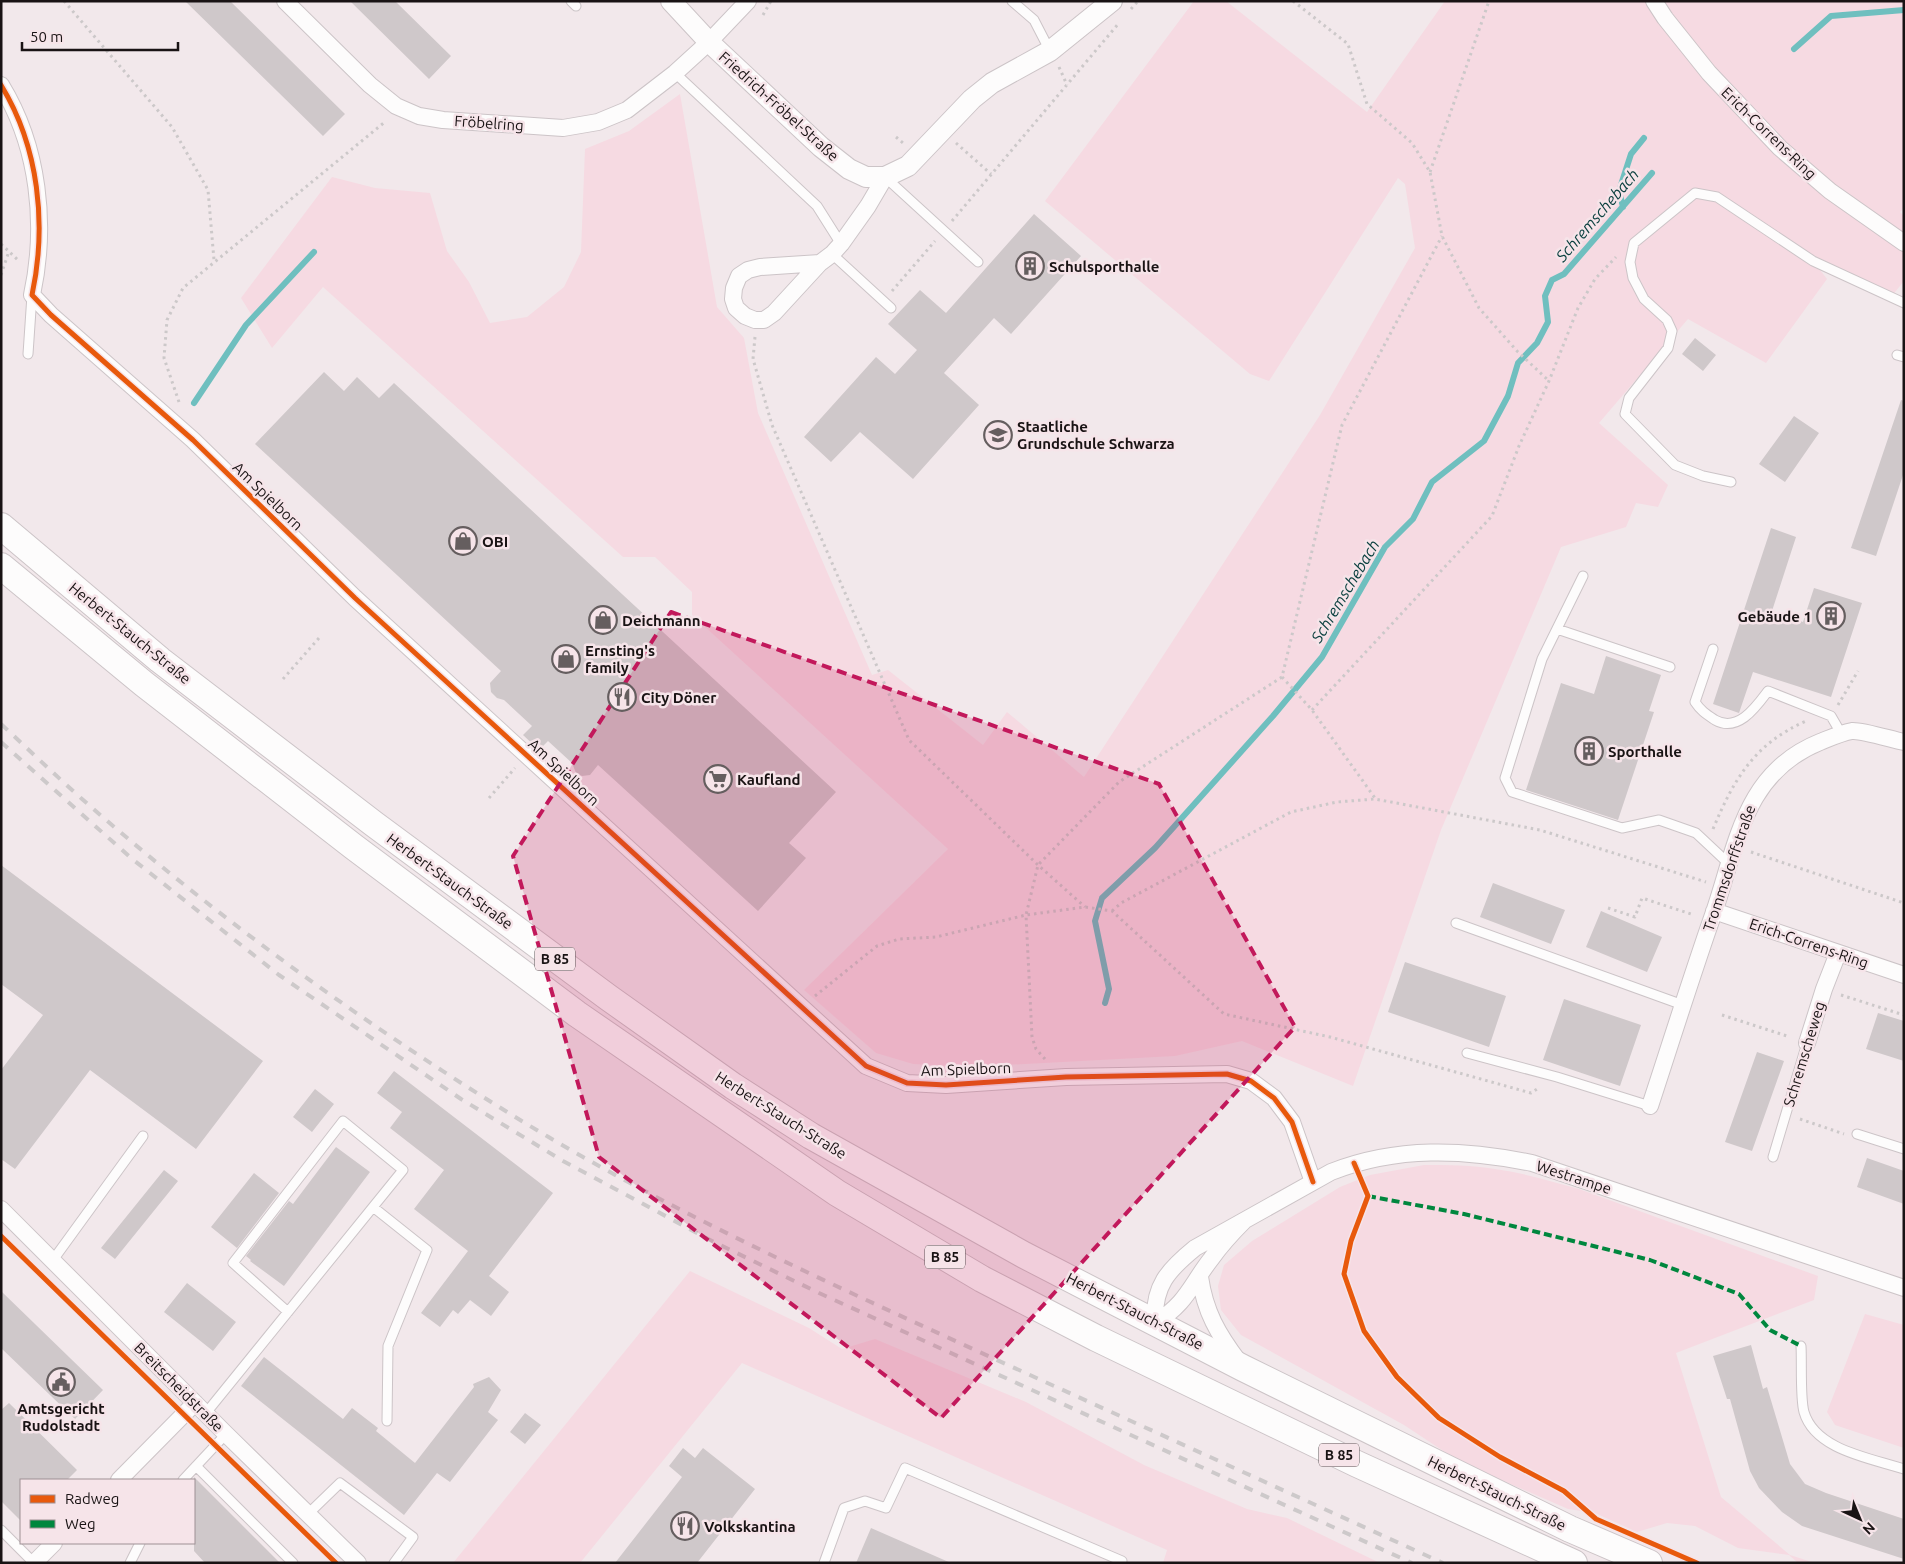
<svg xmlns="http://www.w3.org/2000/svg" width="1905" height="1564" font-family="Ubuntu,sans-serif">
	<style>
		.green { fill: #f6dae2 }
		.lines { fill: none; stroke-linecap: round; stroke-linejoin: round }
		.stream { stroke: #6fbfbf; stroke-width: 6 }
		.building { fill: #cfc8ca }
		.service-casing { stroke: #ccc4c7; stroke-width: 11 }
		.minor-casing { stroke: #ccc4c7; stroke-width: 18 }
		.tertiary-casing { stroke: #ccc4c7; stroke-width: 22 }
		.primary-casing { stroke: #ccc4c7; stroke-width: 28 }
		.path { stroke: #ccc8c9; stroke-width: 3; stroke-dasharray: 2.5 4; stroke-linecap: butt }
		.service { stroke: #fdfcfc; stroke-width: 9 }
		.minor { stroke: #fdfcfc; stroke-width: 16 }
		.tertiary { stroke: #fdfcfc; stroke-width: 20 }
		.primary { stroke: #fdfcfc; stroke-width: 26 }
		.rail { stroke: #cdc9ca; stroke-width: 4; stroke-dasharray: 9 9; stroke-linecap: butt }
		.quiet { stroke: #00873e; stroke-width: 4; stroke-dasharray: 8 4; stroke-linecap: butt }
		.cycleway-casing { stroke: #f6e4e9; stroke-width: 8 }
		.cycleway { stroke: #e8590c; stroke-width: 5 }
		.marked { fill: #c2185b; fill-opacity: 0.2; stroke: #c2185b; stroke-width: 4; stroke-dasharray: 10 6; stroke-linejoin: round }
		.labels { text-anchor: middle; dominant-baseline: central; stroke-width: 5; stroke-linejoin: round; paint-order: stroke }
		.shield { fill: #f6e4e9; stroke: #5b5254; stroke-width: 1 }
		.shield-label { font-size: 14px; font-weight: bold; fill: #191314 }
		.street-label { font-size: 15px; fill: #191314; stroke: #f6e4e9 }
		.poi-label { font-size: 15px; font-weight: bold; fill: #191314; stroke: #f6e4e9; text-anchor: start }
		.water-label { font-size: 16px; font-style: italic; fill: #0c4140; stroke: #f6e4e9 }
	</style>
	<rect width="100%" height="100%" fill="#f2e8eb"/>
	<!-- green -->
	<path class="green" d="M 1194,1 L 1226,1 L 1367,112 L 1445,1 L 1904,1 L 1904,208 L 1900,212 L 1904,216 L 1904,281 L 1891,297 L 1814,262 L 1827,279 L 1766,363 L 1688,319 L 1599,423 L 1668,485 L 1658,507 L 1636,503 L 1626,527 L 1561,547 L 1441,830 L 1353,1086 L 1242,1041 L 1175,1056 L 968,1067 L 913,1064 L 876,1053 L 804,990 L 948,849 L 692,615 L 692,592 L 655,557 L 623,557 L 323,287 L 272,348 L 241,298 L 332,177 L 375,188 L 430,193 L 447,251 L 469,282 L 490,323 L 527,317 L 564,287 L 581,252 L 585,149 L 629,131 L 680,94 L 717,307 L 744,338 L 758,413 L 872,675 L 888,670 L 983,745 L 1007,712 L 1084,777 L 1320,415 L 1415,248 L 1405,184 L 1398,178 L 1269,381 L 1250,374 L 1045,201 Z
		M 1424,1165 C 1448,1165 1472,1165 1495,1169 C 1523,1173 1551,1181 1579,1189 L 1818,1276 L 1814,1300 L 1676,1353 L 1721,1497 L 1790,1555 L 1815,1563 L 1798,1563 L 1789,1555 L 1738,1548 L 1695,1526 L 1667,1523 L 1637,1532 L 1595,1513 L 1568,1509 L 1460,1462 L 1404,1425 L 1241,1335 L 1221,1310 L 1218,1286 L 1224,1265 L 1252,1241 L 1340,1187 L 1370,1175 Z
		M 690,1271 L 809,1328 L 842,1349 L 875,1339 L 1026,1402 L 1144,1465 L 1247,1509 L 1287,1518 L 1380,1563 L 1163,1563 L 1167,1550 L 742,1363 L 580,1563 L 453,1563 Z
		M 1865,1314 L 1904,1325 L 1904,1448 L 1835,1425 L 1827,1412 Z"/>
	<g class="lines">
		<!-- stream -->
		<path class="stream" d="M 1794,49 L 1831,16 L 1904,10
			M 1623,207 L 1619,191 L 1631,154 L 1644,138
			M 194,403 L 246,325 L 314,252
			M 1105,1003 L 1109,989 L 1095,921 L 1102,898 L 1155,848 L 1273,716 L 1322,657 L 1385,547 L 1413,519 L 1432,482 L 1484,441 L 1508,396 L 1518,363 L 1537,343 L 1548,322 L 1545,296 L 1552,280 L 1564,274 L 1652,173"/>
	</g>
	<!-- building -->
	<path class="building" d="M 185,1 L 230,1 L 345,114 L 323,136 Z
		M 350,1 L 395,1 L 451,56 L 429,79 Z
		M 1034,214 L 1081,256 L 1011,334 L 994,318 L 944,373 L 979,405 L 913,479 L 860,432 L 831,462 L 804,437 L 876,357 L 895,374 L 917,350 L 888,324 L 920,290 L 946,313 Z
		M 1695,338 L 1716,355 L 1703,371 L 1682,354 Z
		M 324,372 L 344,391 L 357,377 L 379,398 L 394,383 L 836,792 L 789,843 L 806,858 L 758,911 L 598,765 L 590,775 L 582,776 L 576,773 L 572,763 L 548,741 L 539,750 L 523,735 L 532,726 L 504,700 L 497,698 L 491,692 L 490,683 L 501,671 L 255,444 Z
		M 1901,400 L 1904,401 L 1904,472 L 1876,556 L 1851,548 Z
		M 1794,416 L 1819,433 L 1785,482 L 1759,464 Z
		M 1771,528 L 1796,537 L 1772,611 L 1803,622 L 1814,588 L 1862,603 L 1831,697 L 1753,672 L 1739,713 L 1713,704 Z
		M 1606,656 L 1661,675 L 1649,711 L 1654,712 L 1618,820 L 1526,790 L 1561,683 L 1594,694 Z
		M 1,865 L 263,1061 L 196,1149 L 90,1070 L 15,1169 L 1,1159 L 1,1070 L 43,1015 L 1,984 Z
		M 1493,883 L 1565,910 L 1551,944 L 1480,917 Z
		M 1601,911 L 1662,937 L 1647,972 L 1586,947 Z
		M 1405,962 L 1506,996 L 1489,1047 L 1388,1012 Z
		M 1564,999 L 1641,1025 L 1620,1086 L 1543,1060 Z
		M 1878,1013 L 1904,1021 L 1904,1061 L 1866,1049 Z
		M 1757,1052 L 1784,1061 L 1752,1151 L 1725,1142 Z
		M 394,1071 L 553,1193 L 489,1276 L 509,1292 L 491,1316 L 470,1300 L 458,1314 L 453,1310 L 440,1327 L 421,1313 L 468,1251 L 414,1209 L 444,1170 L 390,1128 L 402,1112 L 377,1093 Z
		M 315,1089 L 334,1104 L 312,1132 L 293,1117 Z
		M 336,1147 L 370,1172 L 284,1286 L 250,1261 L 251,1260 L 246,1256 L 289,1201 L 293,1204 Z
		M 1867,1158 L 1904,1171 L 1904,1204 L 1857,1187 Z
		M 164,1170 L 178,1181 L 115,1259 L 101,1248 Z
		M 254,1173 L 279,1193 L 237,1248 L 211,1227 Z
		M 187,1283 L 236,1322 L 213,1351 L 164,1312 Z
		M 1,1291 L 103,1390 L 75,1419 L 1,1348 Z
		M 1751,1345 L 1763,1389 L 1767,1387 L 1790,1464 L 1805,1484 L 1826,1493 L 1904,1519 L 1904,1559 L 1802,1526 L 1782,1512 L 1759,1488 L 1750,1471 L 1730,1399 L 1727,1399 L 1713,1356 Z
		M 264,1357 L 343,1419 L 352,1408 L 378,1428 L 376,1431 L 415,1463 L 474,1387 L 473,1384 L 489,1377 L 501,1390 L 488,1412 L 498,1420 L 450,1482 L 437,1473 L 404,1515 L 241,1386 Z
		M 9,1403 L 77,1470 L 67,1480 L 21,1480 L 21,1521 L 1,1501 L 1,1410 Z
		M 525,1413 L 541,1425 L 525,1444 L 510,1432 Z
		M 683,1448 L 695,1458 L 703,1448 L 755,1489 L 697,1563 L 615,1563 L 682,1477 L 669,1466 Z
		M 194,1477 L 280,1563 L 205,1563 L 194,1551 Z
		M 871,1528 L 951,1563 L 856,1563 Z"/>
	<g class="lines">
		<defs>
			<path id="service" d="M 571,1 L 576,6
				M 1012,1 L 1034,20 L 1050,51
				M 675,73 L 817,206 L 841,244
				M 885,177 L 978,262
				M 832,254 L 891,308
				M 28,354 L 32,295
				M 1897,355 L 1904,357
				M 1731,482 L 1703,476 L 1675,465 L 1625,414 L 1629,398 L 1668,348 L 1672,331 L 1667,320 L 1644,299 L 1633,278 L 1630,262 L 1634,243 L 1695,193 L 1717,197 L 1813,261 L 1904,303
				M 1583,576 L 1542,659 L 1505,778 L 1512,792 L 1622,828 L 1659,820 L 1696,833 L 1728,863
				M 1557,629 L 1670,667
				M 1713,649 L 1695,702 C 1701,711 1706,714 1715,720 C 1738,733 1756,707 1768,691 L 1831,716 L 1842,735
				M 1456,923 L 1683,1005
				M 1467,1053 L 1557,1077 L 1650,1106
				M 1857,1134 L 1904,1149
				M 1773,1157 L 1807,1043
				M 373,1207 L 427,1250 L 388,1346 L 387,1421
				M 53,1260 L 143,1136
				M 1801,1346 C 1802,1362 1800,1398 1804,1412 C 1815,1450 1870,1458 1904,1469
				M 206,1413 L 403,1170 L 343,1121 L 233,1263 L 288,1312
				M 196,1466 L 293,1563
				M 183,1480 L 226,1434
				M 308,1514 L 340,1483 L 413,1537 L 394,1563
				M 1,1530 L 34,1563
				M 130,1563 L 140,1543
				M 824,1563 L 844,1508 L 865,1501 L 886,1508 L 905,1468 L 1122,1561 L 1121,1563"/>
			<path id="minor" d="M 285,1 L 370,85 L 396,106 L 419,116 L 443,120 L 563,128 L 598,122 L 627,110 L 675,73 L 709,42 L 748,1
				M 1654,1 L 1665,18 L 1709,73 L 1780,148 L 1830,191 L 1904,243
				M 1,85 C 39,147 47,225 32,295 L 51,315 L 193,440 L 355,598 L 866,1066 L 907,1083 L 946,1085 L 1066,1077 L 1227,1074 L 1251,1081 L 1274,1098 L 1292,1122 L 1313,1182
				M 820,263 L 760,267 L 748,270 L 739,276 L 734,288 L 733,299 L 736,308 L 745,316 L 755,320 L 764,320 L 774,313 L 820,263 L 832,254 L 841,244 L 868,206 L 885,177
				M 1714,911 L 1904,975
				M 1807,1043 L 1824,989 L 1838,953
				M 1650,1106 C 1671,1042 1691,978 1713,915 C 1737,846 1743,773 1820,742 C 1830,738 1841,733 1852,731 C 1862,730 1893,740 1904,742
				M 1,1209 L 226,1434 L 358,1563
				M 1244,1221 C 1232,1233 1221,1245 1211,1259 C 1190,1286 1187,1303 1155,1323 C 1153,1286 1168,1270 1195,1248 L 1331,1172 C 1397,1146 1464,1149 1532,1163 L 1904,1288
				M 1200,1277 C 1205,1312 1218,1334 1239,1362
				M 119,1480 L 195,1403
				M 34,1563 L 54,1543"/>
			<path id="tertiary" d="M 671,1 L 709,42 L 821,147 L 849,169 L 866,177 L 885,177 L 908,166 L 972,99 L 992,83 L 1050,51 L 1112,1"/>
			<path id="primary" d="M 1,526 L 160,660 L 374,824 L 609,998 L 733,1086 L 811,1136 L 1024,1255 L 1243,1368 L 1570,1529 L 1649,1563
				M 1,566 L 144,684 L 354,847 L 577,1014 L 837,1193 L 982,1279 L 1096,1338 L 1357,1464 L 1574,1563"/>
		</defs>
		<!-- service casing -->
		<use href="#service" class="service-casing"/>
		<!-- minor casing -->
		<use href="#minor" class="minor-casing"/>
		<!-- tertiary casing -->
		<use href="#tertiary" class="tertiary-casing"/>
		<!-- primary casing -->
		<use href="#primary" class="primary-casing"/>
		<!-- path -->
		<path class="path" d="M 64,1 L 172,127 L 208,190 L 214,260
			M 1293,1 L 1348,44 L 1367,104 L 1412,143 L 1430,172 L 1442,236 L 1479,308 L 1517,351 L 1549,381
			M 1131,9 L 1138,1
			M 763,15 L 771,1
			M 1059,67 L 1067,85
			M 896,137 L 903,143
			M 956,143 L 991,174
			M 1430,172 L 1489,1
			M 952,221 L 1119,23
			M 1,244 L 19,261
			M 1,275 L 9,251
			M 892,291 L 935,241
			M 755,337 L 753,359 L 772,425 L 909,740 L 1038,865 L 1085,907
			M 179,402 L 164,358 L 167,320 L 183,288 L 386,121
			M 1282,677 L 1312,710 L 1375,798
			M 283,679 L 319,638
			M 1838,705 L 1858,671
			M 1312,710 L 1492,516 L 1519,446 L 1549,381 L 1578,308 L 1595,279 L 1616,257
			M 489,798 L 515,768
			M 1713,829 C 1734,779 1754,744 1806,721
			M 1751,852 L 1904,903
			M 1608,908 L 1635,917 L 1642,898 L 1694,915
			M 1112,911 L 1121,903 L 1291,812 L 1337,802 L 1375,799 L 1540,830 L 1706,882
			M 1841,995 L 1904,1015
			M 815,996 L 877,946 L 899,939 L 936,937 L 1026,915 L 1085,907 L 1092,908 L 1112,911 L 1224,1014 L 1330,1037 L 1531,1093 L 1540,1087
			M 1722,1015 L 1790,1037
			M 1045,1059 L 1036,1049 L 1032,1037 L 1026,915 L 1038,865 L 1119,782 L 1282,677 L 1342,425 L 1442,236
			M 1800,1119 L 1844,1134"/>
		<!-- service -->
		<use href="#service" class="service"/>
		<!-- minor -->
		<use href="#minor" class="minor"/>
		<!-- tertiary -->
		<use href="#tertiary" class="tertiary"/>
		<!-- primary -->
		<use href="#primary" class="primary"/>
		<!-- rail -->
		<path class="rail" d="M 1,724 C 28,749 54,774 82,799 C 208,910 345,1010 488,1100 C 642,1198 809,1274 975,1350 C 1131,1421 1287,1492 1443,1563
			M 1,742 L 131,858 L 279,975 L 461,1099 L 563,1161 L 712,1241 L 819,1293 L 1412,1563"/>
		<!-- quiet -->
		<path class="quiet" d="M 1368,1196 L 1464,1214 L 1650,1260 L 1739,1294 L 1770,1330 L 1801,1346"/>
		<defs>
			<path id="cycleway" d="M 1,85 C 39,147 47,225 32,295 L 51,315 L 193,440 L 355,598 L 866,1066 L 907,1083 L 946,1085 L 1066,1077 L 1227,1074 L 1251,1081 L 1274,1098 L 1292,1122 L 1313,1182
				M 1354,1163 L 1368,1196 L 1351,1241 L 1344,1274 L 1364,1331 L 1397,1377 L 1439,1418 L 1500,1457 L 1564,1491 L 1596,1519 L 1697,1563
				M 1,1236 L 336,1563"/>
		</defs>
		<!-- cycleway casing -->
		<use href="#cycleway" class="cycleway-casing"/>
		<!-- cycleway -->
		<use href="#cycleway" class="cycleway"/>
	</g>
	<!-- marked area -->
	<path class="marked" d="M 671,612 L 1159,784 L 1295,1027 L 941,1418 L 599,1157 L 513,856 Z"/>
	<!-- icons -->
	<defs>
		<symbol id="building-ring" viewBox="-11 -11 22 22"><circle r="9.5" fill="#f6e4e9" stroke="#655e5f" stroke-width="1.5"/><path d="M-4-6H4V6H1V3H-1V6H-4ZM-2.5-4.3h1.7v1.8h-1.7ZM.8-4.3h1.7v1.8H.8ZM-2.5-1h1.7V.8h-1.7ZM.8-1h1.7V.8H.8Z" fill="#655e5f"/></symbol>
		<symbol id="school-ring" viewBox="-11 -11 22 22"><circle r="9.5" fill="#f6e4e9" stroke="#655e5f" stroke-width="1.5"/><path d="M0-5L7-2L0 1L-7-2ZM-4 1L0 2.5L4 1V4Q0 6-4 4Z" fill="#655e5f"/></symbol>
		<symbol id="shop-ring" viewBox="-11 -11 22 22"><circle r="9.5" fill="#f6e4e9" stroke="#655e5f" stroke-width="1.5"/><path d="M-5-2.5h2.3a2.7 3.5 0 0 1 5.4 0H5L5.5 6h-11ZM-1.5-2.5h3a1.5 2.3 0 0 0-3 0Z" fill="#655e5f"/></symbol>
		<symbol id="restaurant-ring" viewBox="-11 -11 22 22"><circle r="9.5" fill="#f6e4e9" stroke="#655e5f" stroke-width="1.5"/><path d="M-5-6h1v4h1v-4h1v4h1v-4h1v5L-1.5 .5V6h-2V.5L-5-1ZM5-6V6H3V1.5H1.5Q1.5-4 5-6Z" fill="#655e5f"/></symbol>
		<symbol id="supermarket-ring" viewBox="-11 -11 22 22"><circle r="9.5" fill="#f6e4e9" stroke="#655e5f" stroke-width="1.5"/><path d="M-6-5.5h2.5l.6 2H6L4.5 2H-2.5L-4.4-4H-6ZM-1.5 3.2a1.3 1.3 0 1 0 .1 0ZM3 3.2a1.3 1.3 0 1 0 .1 0Z" fill="#655e5f"/></symbol>
		<symbol id="civic-ring" viewBox="-11 -11 22 22"><circle r="9.5" fill="#f6e4e9" stroke="#655e5f" stroke-width="1.5"/><path d="M-.6-6.5H3V-4.5H.6V-3L4-1V1h2V6H-6V1h2V-1L-.6-3ZM-1.2 2.5V6h2.4V2.5Z" fill="#655e5f"/></symbol>
	</defs>
	<g fill-rule="evenodd">
		<use href="#building-ring" x="1014" y="250" width="32" height="32"/>
		<use href="#school-ring" x="982" y="419" width="32" height="32"/>
		<use href="#shop-ring" x="447" y="525" width="32" height="32"/>
		<use href="#building-ring" x="1815" y="600" width="32" height="32"/>
		<use href="#shop-ring" x="587" y="604" width="32" height="32"/>
		<use href="#shop-ring" x="550" y="643" width="32" height="32"/>
		<use href="#restaurant-ring" x="606" y="681" width="32" height="32"/>
		<use href="#building-ring" x="1573" y="735" width="32" height="32"/>
		<use href="#supermarket-ring" x="702" y="763" width="32" height="32"/>
		<use href="#civic-ring" x="45" y="1366" width="32" height="32"/>
		<use href="#restaurant-ring" x="669" y="1510" width="32" height="32"/>
	</g>
	<g class="labels">
		<!-- shield labels -->
		<g class="shield">
			<rect x="535" y="947.5" width="40" height="23" rx="4"/>
			<rect x="925" y="1245.5" width="40" height="23" rx="4"/>
			<rect x="1319" y="1443.5" width="40" height="23" rx="4"/>
		</g>
		<g class="shield-label">
			<text x="555" y="959">B 85</text>
			<text x="945" y="1257">B 85</text>
			<text x="1339" y="1455">B 85</text>
		</g>
		<!-- street labels -->
		<g class="street-label">
			<text transform="translate(779 106) rotate(42)">Friedrich-Fröbel-Straße</text>
			<text transform="translate(489 123) rotate(4)">Fröbelring</text>
			<text transform="translate(1769 133) rotate(44)">Erich-Correns-Ring</text>
			<text transform="translate(268 496) rotate(44)">Am Spielborn</text>
			<text transform="translate(130 633) rotate(39)">Herbert-Stauch-Straße</text>
			<text transform="translate(564 772) rotate(43)">Am Spielborn</text>
			<text transform="translate(1729 868) rotate(-71)">Trommsdorffstraße</text>
			<text transform="translate(450 881) rotate(36)">Herbert-Stauch-Straße</text>
			<text transform="translate(1809 943) rotate(19)">Erich-Correns-Ring</text>
			<text transform="translate(1804 1054) rotate(-73)">Schremscheweg</text>
			<text transform="translate(966 1069) rotate(-2)">Am Spielborn</text>
			<text transform="translate(781 1115) rotate(32)">Herbert-Stauch-Straße</text>
			<text transform="translate(1574 1177) rotate(18)">Westrampe</text>
			<text transform="translate(1135 1311) rotate(27)">Herbert-Stauch-Straße</text>
			<text transform="translate(179 1387) rotate(45)">Breitscheidstraße</text>
			<text transform="translate(1497 1493) rotate(26)">Herbert-Stauch-Straße</text>
		</g>
		<!-- poi labels -->
		<g class="poi-label">
			<text x="1049" y="266">Schulsporthalle</text>
			<text x="1017" y="426">Staatliche<tspan x="1017" dy="17">Grundschule Schwarza</tspan></text>
			<text x="482" y="541">OBI</text>
			<text x="1812" y="616" text-anchor="end">Gebäude 1</text>
			<text x="622" y="620">Deichmann</text>
			<text x="585" y="650">Ernsting's<tspan x="585" dy="17">family</tspan></text>
			<text x="641" y="697">City Döner</text>
			<text x="1608" y="751">Sporthalle</text>
			<text x="737" y="779">Kaufland</text>
			<text x="61" y="1408" text-anchor="middle">Amtsgericht<tspan x="61" dy="17">Rudolstadt</tspan></text>
			<text x="704" y="1526">Volkskantina</text>
		</g>
		<!-- water labels -->
		<g class="water-label">
			<text transform="translate(1597 215) rotate(-49)">Schremschebach</text>
			<text transform="translate(1345 591) rotate(-59)">Schremschebach</text>
		</g>
	</g>
	<!-- border -->
	<rect width="1905" height="1564" fill="none" stroke="#191314" stroke-width="5"/>
	<!-- legend -->
	<rect x="20" y="1479" width="175" height="65" fill="#f6e4e9" stroke="#9e9094"/>
	<rect x="30" y="1495" width="25" height="8" fill="#e8590c" stroke="#9e9094"/>
	<text x="65" y="1504" font-size="15" fill="#191314">Radweg</text>
	<rect x="30" y="1520" width="25" height="8" fill="#00873e" stroke="#9e9094"/>
	<text x="65" y="1529" font-size="15" fill="#191314">Weg</text>
	<!-- north arrow -->
	<g transform="translate(1860 1519) rotate(136)" stroke="#f6e4e9" stroke-width="4" paint-order="stroke">
	<path d="M0-4L9 19L0 12L-9 19Z" fill="#191314"/>
	<text y="-8" font-size="14" font-weight="bold" text-anchor="middle" fill="#191314">N</text>
	</g>
	<!-- scale -->
	<path d="M22 42v8h156v-8" fill="none" stroke="#191314" stroke-width="2.5"/>
	<text x="30" y="42" font-size="15" fill="#191314" stroke="#f6e4e9" stroke-width="4" paint-order="stroke">50 m</text>
</svg>
